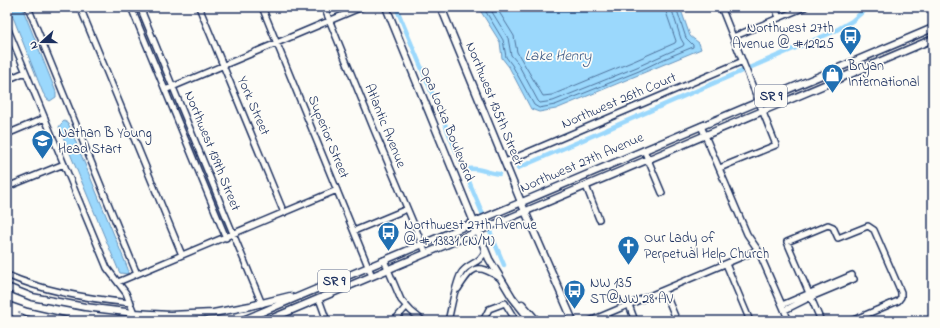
<svg xmlns="http://www.w3.org/2000/svg" width="940" height="328" font-family="'Indie Flower',sans-serif">
	<style>
		.water { fill: #9bd8fc; stroke: #6894bd }
		.lines { fill: none; stroke-linecap: round; stroke-linejoin: round }
		.shore { stroke: #4e739d; stroke-width: 1 }
		.canal { stroke: #9bd8fc; stroke-width: 4.5 }
		.minor-casing { stroke: #1b2f5e; stroke-width: 8 }
		.major-casing { stroke: #1b2f5e; stroke-width: 9 }
		.minor { stroke: #fdfcf7; stroke-width: 5 }
		.major { stroke: #fdfcf7; stroke-width: 6 }
		.labels { text-anchor: middle; dominant-baseline: central; stroke-width: 3.5; stroke-linejoin: round; paint-order: stroke }
		.shield { fill: #fdfcf7; stroke: #5f6c8c; stroke-width: 1 }
		.shield-label { font-size: 13px; font-weight: bold; fill: #1b2f5e }
		.poi-label { font-size: 14px; fill: #1b2f5e; stroke: #fdfcf7; text-anchor: start }
		.street-label { font-size: 14px; fill: #1b2f5e; stroke: #fdfcf7 }
		.water-label { font-size: 15px; font-style: italic; fill: #3b5986; stroke: #fdfcf7 }
	</style>
	<rect width="100%" height="100%" fill="#fdfcf7"/>
	<filter id="ink" filterUnits="userSpaceOnUse"><feTurbulence type="fractalNoise" baseFrequency=".025" numOctaves="2"/><feDisplacementMap in="SourceGraphic" scale="8" xChannelSelector="R" yChannelSelector="G"/><feConvolveMatrix kernelMatrix="1 2 1 2 8 2 1 2 1" color-interpolation-filters="sRGB"/></filter>
	<g filter="url(#ink)">
		<!-- water -->
		<path class="water" d="M 9,7 L 22,7 L 56,92 L 56,97 L 50,101 L 47,99 L 43,93 Z
			M 478,7 L 680,7 L 690,36 L 699,43 L 701,49 L 556,109 L 539,112 L 531,109 L 509,67 L 502,58 L 500,42 Z
			M 64,121 L 68,123 L 128,269 L 128,274 L 120,273 L 118,269 L 59,127 L 61,124 Z"/>
		<g class="lines">
			<!-- shore -->
			<path class="shore" d="M 483,7 L 503,40 L 506,57 L 512,65 L 534,105 L 539,108 L 555,105 L 639,71 L 664,59 L 693,47 L 693,45 L 686,38 L 676,7
				M 489,7 L 508,38 L 511,55 L 517,62 L 538,101 L 540,103 L 553,101 L 637,67 L 683,46 L 684,44 L 681,39 L 671,7
				M 496,7 L 514,36 L 517,52 L 543,96 L 552,95 L 634,61 L 675,43 L 676,41 L 666,12 L 665,7"/>
			<!-- canal -->
			<path class="canal" d="M 396,7 L 504,265
				M 749,68 L 833,32 L 852,21 L 868,7
				M 518,168 L 742,71
				M 464,170 C 476,166 487,173 499,174"/>
			<defs>
				<path id="minor" d="M 28,7 L 137,274
					M 80,7 L 182,255
					M 131,7 L 226,238
					M 140,7 L 262,304
					M 199,7 L 284,213
					M 262,7 L 372,276
					M 324,7 L 375,132 L 426,253
					M 775,7 L 779,18
					M 7,27 L 107,268 L 126,293 L 134,313
					M 733,37 L 805,7
					M 7,80 L 25,72
					M 165,90 L 362,7
					M 701,126 L 747,234 L 758,250 L 789,321
					M 7,134 L 45,118
					M 644,150 L 662,193
					M 505,162 L 743,61
					M 720,168 L 729,164 L 776,145 L 721,7
					M 586,186 L 599,219
					M 7,187 L 64,164
					M 354,231 L 407,209
					M 384,260 L 401,300 L 411,311 L 423,321
					M 726,264 L 750,321
					M 7,275 C 46,292 88,299 131,303
					M 118,282 L 337,190
					M 458,289 C 472,267 476,262 500,278
					M 664,290 L 677,321
					M 319,299 L 327,321
					M 629,305 L 635,321
					M 782,305 L 852,275
					M 785,310 L 811,297 L 854,279
					M 394,321 L 406,307
					M 448,321 C 451,310 456,279 462,272 C 470,262 480,264 485,251
					M 483,321 L 489,309 L 505,303 L 516,321
					M 590,321 L 758,250
					M 821,321 L 787,242 L 828,225 L 833,227 L 838,238 L 868,226 L 874,230 L 901,292 L 901,297 L 898,301 L 851,321
					M 928,321 L 933,319"/>
				<path id="major" d="M 386,7 L 489,259 L 512,297 L 531,321
					M 441,7 L 521,202 L 573,321
					M 7,287 L 32,297 L 85,307 L 134,313 L 170,315 L 213,313 L 250,306 L 290,296
					M 522,304 L 537,321
					M 7,305 L 27,312 L 67,321
					M 7,308 L 25,321
					M 133,321 L 134,313
					M 241,321 L 933,28
					M 266,321 L 933,39"/>
			</defs>
			<!-- minor casing -->
			<use href="#minor" class="minor-casing"/>
			<!-- major casing -->
			<use href="#major" class="major-casing"/>
			<!-- minor -->
			<use href="#minor" class="minor"/>
			<!-- major -->
			<use href="#major" class="major"/>
		</g>
	</g>
	<!-- icons -->
	<defs>
		<symbol id="bus-pin" viewBox="-11 -11 22 30"><path d="M0 17L-7.5 6A9.5 9.5 0 1 1 7.5 6Z" fill="#1f6fb2" stroke="#fdfcf7"/><path d="M-5-6H5V4H4V6H2V4H-2V6H-4V4H-5ZM-3.5-4V0h7V-4ZM-3.5 1.2v1.5H-2V1.2ZM2 1.2v1.5H3.5V1.2Z" fill="#fff"/></symbol>
		<symbol id="shop-pin" viewBox="-11 -11 22 30"><path d="M0 17L-7.5 6A9.5 9.5 0 1 1 7.5 6Z" fill="#1f6fb2" stroke="#fdfcf7"/><path d="M-5-2.5h2.3a2.7 3.5 0 0 1 5.4 0H5L5.5 6h-11ZM-1.5-2.5h3a1.5 2.3 0 0 0-3 0Z" fill="#fff"/></symbol>
		<symbol id="school-pin" viewBox="-11 -11 22 30"><path d="M0 17L-7.5 6A9.5 9.5 0 1 1 7.5 6Z" fill="#1f6fb2" stroke="#fdfcf7"/><path d="M0-5L7-2L0 1L-7-2ZM-4 1L0 2.5L4 1V4Q0 6-4 4Z" fill="#fff"/></symbol>
		<symbol id="church-pin" viewBox="-11 -11 22 30"><path d="M0 17L-7.5 6A9.5 9.5 0 1 1 7.5 6Z" fill="#1f6fb2" stroke="#fdfcf7"/><path d="M-1.2-6h2.4v3.5h3.3v2.4h-3.3V6h-2.4V-.1h-3.3v-2.4h3.3Z" fill="#fff"/></symbol>
	</defs>
	<g fill-rule="evenodd">
		<use href="#bus-pin" x="838" y="24" width="25" height="34"/>
		<use href="#shop-pin" x="820" y="62" width="25" height="34"/>
		<use href="#school-pin" x="30" y="128" width="25" height="34"/>
		<use href="#bus-pin" x="376" y="220" width="25" height="34"/>
		<use href="#church-pin" x="616" y="234" width="25" height="34"/>
		<use href="#bus-pin" x="562" y="278" width="25" height="34"/>
	</g>
	<g class="labels">
		<!-- shield labels -->
		<g class="shield">
			<rect x="755" y="85" width="32" height="22" rx="3"/>
			<rect x="318" y="270" width="32" height="22" rx="3"/>
		</g>
		<g class="shield-label">
			<text x="771" y="96">SR 9</text>
			<text x="334" y="281">SR 9</text>
		</g>
		<!-- poi labels -->
		<g class="poi-label">
			<text x="834" y="28" text-anchor="end">Northwest 27th<tspan x="834" dy="16">Avenue @ #12925</tspan></text>
			<text x="848" y="66">Bryan<tspan x="848" dy="16">International</tspan></text>
			<text x="58" y="133">Nathan B Young<tspan x="58" dy="16">Head Start</tspan></text>
			<text x="404" y="225">Northwest 27th Avenue<tspan x="404" dy="16">@ # 13831 (N/M)</tspan></text>
			<text x="644" y="238">Our Lady of<tspan x="644" dy="16">Perpetual Help Church</tspan></text>
			<text x="590" y="283">NW 135<tspan x="590" dy="16">ST@NW 28 AV</tspan></text>
		</g>
		<!-- street labels -->
		<g class="street-label">
			<text transform="translate(619 101) rotate(-23)">Northwest 26th Court</text>
			<text transform="translate(494 104) rotate(68)">Northwest 135th Street</text>
			<text transform="translate(253 106) rotate(67)">York Street</text>
			<text transform="translate(447 124) rotate(68)">Opa Locka Boulevard</text>
			<text transform="translate(385 126) rotate(68)">Atlantic Avenue</text>
			<text transform="translate(328 137) rotate(68)">Superior Street</text>
			<text transform="translate(212 151) rotate(68)">Northwest 139th Street</text>
			<text transform="translate(582 163) rotate(-23)">Northwest 27th Avenue</text>
		</g>
		<!-- water labels -->
		<g class="water-label">
			<text x="558" y="56">Lake Henry</text>
		</g>
	</g>
	<!-- margin -->
	<rect width="940" height="328" fill="none" stroke="#fdfcf7" stroke-width="24"/>
	<rect x="12" y="12" width="916" height="304" fill="none" stroke="#1b2f5e" stroke-width="1.5" filter="url(#ink)"/>
	<!-- north arrow -->
	<g transform="translate(42 42) rotate(249)" stroke="#fdfcf7" stroke-width="3" paint-order="stroke">
	<path d="M0-3L7 15L0 10L-7 15Z" fill="#1b2f5e"/>
	<text y="-6" font-size="11" font-weight="bold" text-anchor="middle" fill="#1b2f5e">N</text>
	</g>
</svg>
